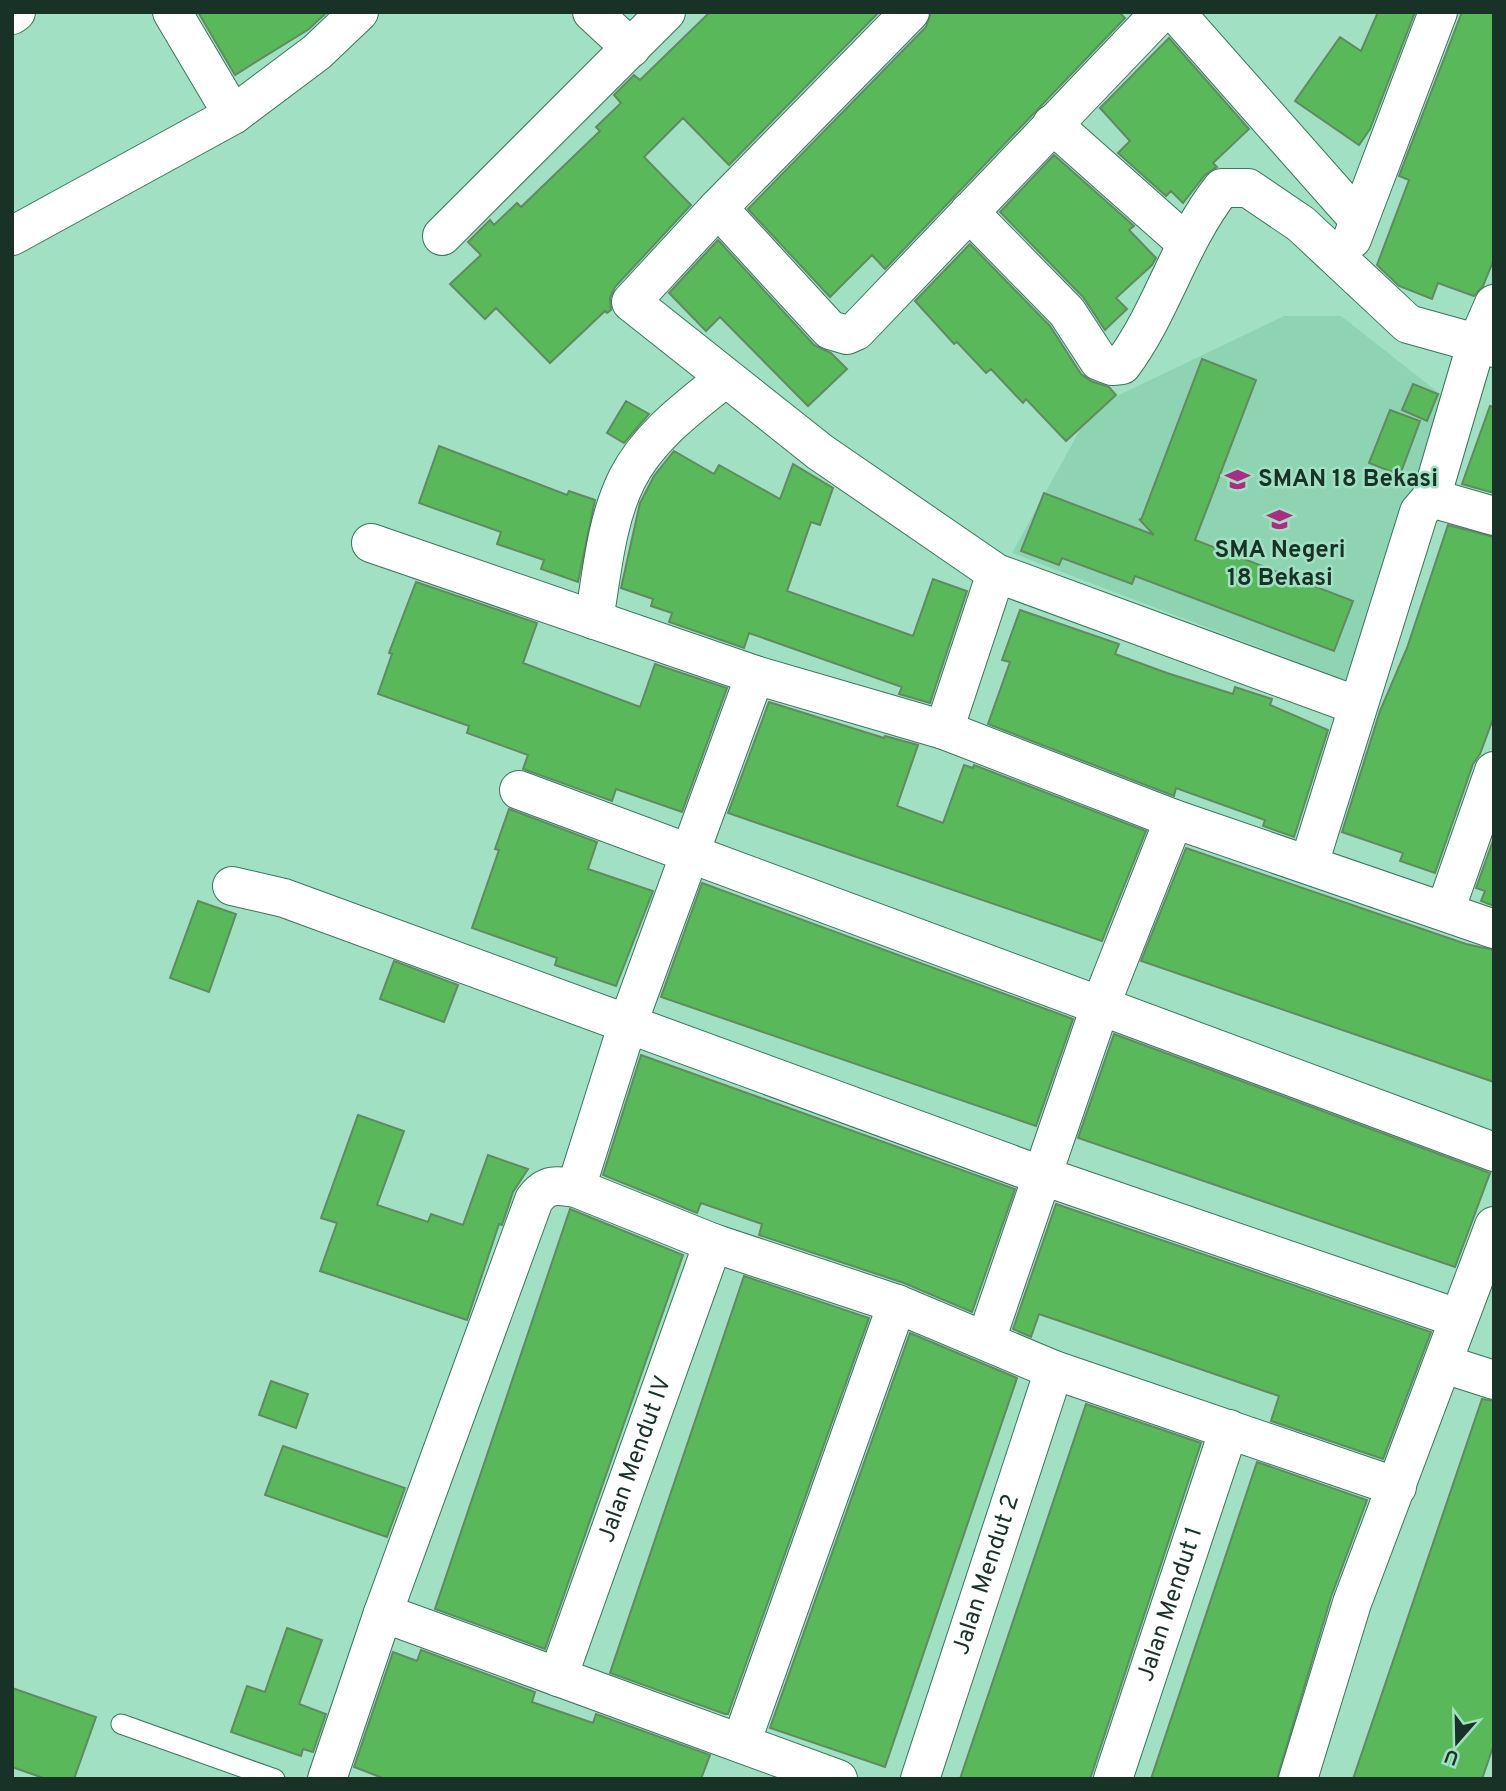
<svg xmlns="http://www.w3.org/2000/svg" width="1506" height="1791" font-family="Overpass,sans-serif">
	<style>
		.built { fill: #8ed4b3 }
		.building { fill: #58b85a; stroke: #628a61; stroke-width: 2 }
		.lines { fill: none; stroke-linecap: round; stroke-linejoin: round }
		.service-casing { stroke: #39765c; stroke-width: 21 }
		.minor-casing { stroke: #39765c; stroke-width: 40 }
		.service { stroke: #fff; stroke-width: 19 }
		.minor { stroke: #fff; stroke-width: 38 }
		.labels { text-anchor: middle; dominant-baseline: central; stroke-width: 5; stroke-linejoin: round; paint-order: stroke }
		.poi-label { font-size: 24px; font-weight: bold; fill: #193227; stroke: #a1e0c2; text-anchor: start }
		.street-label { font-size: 24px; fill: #193227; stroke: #a1e0c2 }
	</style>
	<rect width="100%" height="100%" fill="#a1e0c2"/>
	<!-- built -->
	<path class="built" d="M 1284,316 L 1341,316 L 1453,404 L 1345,680 L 1012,553 L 1092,408 Z"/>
	<!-- building -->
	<path class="building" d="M 198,12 L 327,12 L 309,29 L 235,75 Z
		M 710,12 L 879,12 L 729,165 L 683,118 L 644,157 L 691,205 L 615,287 L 610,298 L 611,310 L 607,313 L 605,311 L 550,363 L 496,308 L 485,319 L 450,284 L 481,255 L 468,242 L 490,220 L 494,225 L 517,203 L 521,207 L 600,131 L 596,127 L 621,103 L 614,95 L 634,75 L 640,80 Z
		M 931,12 L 1119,12 L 1125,18 L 885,269 L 872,255 L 830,297 L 748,209 L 926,27 Z
		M 1378,12 L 1415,12 L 1370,129 L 1359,145 L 1295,101 L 1340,37 L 1361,51 Z
		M 1462,12 L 1494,12 L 1494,259 L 1483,286 L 1474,296 L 1438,283 L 1432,299 L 1399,286 L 1377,265 L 1409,180 L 1399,176 Z
		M 1169,38 L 1249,129 L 1213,163 L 1217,167 L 1205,175 L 1183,203 L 1171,191 L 1166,196 L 1118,153 L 1130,141 L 1100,108 Z
		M 1054,155 L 1134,226 L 1129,230 L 1156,258 L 1152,265 L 1116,298 L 1127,309 L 1105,330 L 1083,297 L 1000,212 Z
		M 718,240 L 814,345 L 831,353 L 847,369 L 808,406 L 720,317 L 706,331 L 669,293 Z
		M 970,244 L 1050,326 L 1081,374 L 1091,381 L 1109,387 L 1116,395 L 1066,441 L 1026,399 L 1023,403 L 991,369 L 986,373 L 957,342 L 954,344 L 915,301 Z
		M 1202,359 L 1256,380 L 1195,540 L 1353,601 L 1334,651 L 1135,576 L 1132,584 L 1062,558 L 1059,565 L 1021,551 L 1044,493 L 1154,535 L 1139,519 L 1141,520 Z
		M 1413,384 L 1438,394 L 1427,421 L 1402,410 Z
		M 626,401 L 649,414 L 624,443 L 607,433 Z
		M 1490,406 L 1494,407 L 1494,493 L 1462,484 Z
		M 1390,410 L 1420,421 L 1400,475 L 1369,463 Z
		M 439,446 L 567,495 L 569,491 L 595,500 L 578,582 L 541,569 L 544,560 L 497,544 L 501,532 L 419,503 Z
		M 674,451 L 714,474 L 719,465 L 780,499 L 793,464 L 833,488 L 820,525 L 811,522 L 787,591 L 913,636 L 933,579 L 967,591 L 930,703 L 899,694 L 902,687 L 749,633 L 744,648 L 669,622 L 672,613 L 651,606 L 653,599 L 621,588 L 640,503 L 654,476 Z
		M 1448,525 L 1494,537 L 1494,716 L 1480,754 L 1473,764 L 1435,873 L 1400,861 L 1403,853 L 1342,832 L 1380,711 L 1407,648 Z
		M 416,582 L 537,623 L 523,663 L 640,707 L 655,664 L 727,688 L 682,812 L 616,789 L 612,801 L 523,769 L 528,755 L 467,733 L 469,726 L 378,694 L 392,654 L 389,653 Z
		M 1020,610 L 1119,644 L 1115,654 L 1167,673 L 1233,694 L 1235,687 L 1272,699 L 1270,705 L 1328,730 L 1294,837 L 1263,826 L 1265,820 L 1176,788 L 1174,796 L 988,724 L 1010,662 L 1002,660 Z
		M 769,702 L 884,738 L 885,736 L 918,745 L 897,806 L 943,823 L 964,765 L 973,768 L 974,765 L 1146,831 L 1102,941 L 728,813 Z
		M 509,809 L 597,842 L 588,869 L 653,891 L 616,986 L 555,965 L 557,958 L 472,928 L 499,850 L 495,849 Z
		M 1494,838 L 1494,906 L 1481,901 L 1485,891 L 1476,888 Z
		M 1186,848 L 1466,944 L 1494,950 L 1494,1082 L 1141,961 Z
		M 702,883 L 1073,1019 L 1036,1126 L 661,997 Z
		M 198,901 L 236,914 L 209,992 L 170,978 Z
		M 394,961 L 458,985 L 444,1022 L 380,999 Z
		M 1114,1034 L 1490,1173 L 1455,1267 L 1078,1138 Z
		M 641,1055 L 1015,1189 L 972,1312 L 904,1283 L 759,1235 L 762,1224 L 701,1203 L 697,1213 L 603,1175 Z
		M 358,1115 L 404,1131 L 377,1205 L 428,1222 L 431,1214 L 463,1225 L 488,1155 L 528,1169 L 513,1192 L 502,1225 L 499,1224 L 467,1320 L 320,1271 L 337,1223 L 321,1218 Z
		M 1056,1204 L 1431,1332 L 1383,1459 L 1271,1421 L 1279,1396 L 1039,1314 L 1031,1337 L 1013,1329 Z
		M 570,1209 L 683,1255 L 545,1649 L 435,1609 Z
		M 744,1276 L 869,1318 L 728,1714 L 725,1714 L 610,1673 Z
		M 910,1333 L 1017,1378 L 885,1767 L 770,1728 Z
		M 271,1381 L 308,1394 L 296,1428 L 259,1415 Z
		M 1482,1399 L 1494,1401 L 1494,1744 L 1482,1779 L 1353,1779 Z
		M 1086,1404 L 1201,1443 L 1090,1779 L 960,1779 Z
		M 283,1446 L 405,1488 L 387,1537 L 265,1495 Z
		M 1257,1462 L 1367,1500 L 1331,1597 L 1277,1779 L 1151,1779 Z
		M 287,1628 L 322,1640 L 299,1704 L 326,1714 L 313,1752 L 303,1749 L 301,1756 L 231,1732 L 247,1686 L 265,1692 Z
		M 421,1650 L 535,1692 L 532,1702 L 593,1723 L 596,1714 L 710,1755 L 701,1779 L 385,1779 L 354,1767 L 393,1652 L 417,1661 Z
		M 12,1688 L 96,1717 L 74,1779 L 46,1779 L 12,1767 Z"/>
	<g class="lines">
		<defs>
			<path id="service" d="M 121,1724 L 275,1779"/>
			<g id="minor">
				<path d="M 172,12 L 233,115"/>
				<path d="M 592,12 L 631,48"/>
				<path d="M 910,12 L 718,208 L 631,302 L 820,452 L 996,573 L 1358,706"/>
				<path d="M 1175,12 L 1358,219"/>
				<path d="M 12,15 L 16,12"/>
				<path d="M 1052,124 L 1186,243"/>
				<path d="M 718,208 L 830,330 L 847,335 L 856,331 L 1161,12"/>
				<path d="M 969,212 L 1067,312 L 1099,361 L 1112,366 L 1122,365 C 1163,310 1179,242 1222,188 L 1248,188 L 1301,224 L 1408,324 L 1494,348"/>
				<path d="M 12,236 L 233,115 L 317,52 L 359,12"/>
				<path d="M 442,236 L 666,12"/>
				<path d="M 1352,239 L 1438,12"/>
				<path d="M 1431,498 L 1476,345 L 1494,304"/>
				<path d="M 371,543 L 755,675 L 944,730 L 1174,819 L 1494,929"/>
				<path d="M 594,620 C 602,573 606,521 627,479 C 648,437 689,407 724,379"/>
				<path d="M 944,730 L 996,573"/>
				<path d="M 519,790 L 1494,1152"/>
				<path d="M 1309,864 L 1419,512 L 1431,498 L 1494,516"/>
				<path d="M 232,886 L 284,898 L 1043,1176 L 1457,1318"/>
				<path d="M 1445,911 L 1494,771"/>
				<path d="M 576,1188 L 628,1023 L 755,675"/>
				<path d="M 986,1340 L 1101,1004 L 1174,819"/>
				<path d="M 1444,1364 L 1494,1380"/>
				<path d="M 383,1613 L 838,1779"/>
				<path id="s1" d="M 558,1677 L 713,1243"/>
				<path d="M 741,1743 L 897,1304"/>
				<path d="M 327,1779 L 383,1613 L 534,1200 C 546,1183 557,1185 576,1188 L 713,1243 L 897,1304 L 1054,1370 L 1397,1487"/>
				<path id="s2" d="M 920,1779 L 1054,1370"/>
				<path id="s3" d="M 1113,1779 L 1229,1429"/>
				<path d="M 1298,1779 L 1352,1603 L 1494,1226"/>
			</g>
		</defs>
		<!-- service casing -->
		<use href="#service" class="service-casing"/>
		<!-- minor casing -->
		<use href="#minor" class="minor-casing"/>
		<!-- service -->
		<use href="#service" class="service"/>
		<!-- minor -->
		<use href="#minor" class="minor"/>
	</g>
	<!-- icons -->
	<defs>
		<symbol id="school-bare" viewBox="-9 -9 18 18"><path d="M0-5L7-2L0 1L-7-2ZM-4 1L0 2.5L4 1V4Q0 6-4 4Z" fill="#a92d81" stroke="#a1e0c2" stroke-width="2.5" paint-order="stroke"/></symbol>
	</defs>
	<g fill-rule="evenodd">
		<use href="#school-bare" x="1220" y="462" width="35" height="35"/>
		<use href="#school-bare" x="1262" y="502" width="35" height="35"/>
	</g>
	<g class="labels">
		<!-- poi labels -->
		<g class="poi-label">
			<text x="1258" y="480">SMAN 18 Bekasi</text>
			<text x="1280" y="551" text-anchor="middle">SMA Negeri<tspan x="1280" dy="28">18 Bekasi</tspan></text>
		</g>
		<!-- street labels -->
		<g class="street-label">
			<text stroke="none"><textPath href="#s1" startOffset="231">Jalan Mendut IV</textPath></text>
			<text stroke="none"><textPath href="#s2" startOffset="215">Jalan Mendut 2</textPath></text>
			<text stroke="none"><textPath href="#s3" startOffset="184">Jalan Mendut 1</textPath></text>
		</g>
	</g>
	<!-- border -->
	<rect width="1506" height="1791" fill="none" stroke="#193227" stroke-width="28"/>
	<!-- north arrow -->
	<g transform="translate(1457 1742) rotate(200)" stroke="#a1e0c2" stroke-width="5" paint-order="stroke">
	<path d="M0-5L12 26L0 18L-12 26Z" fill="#193227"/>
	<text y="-10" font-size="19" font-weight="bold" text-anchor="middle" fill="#193227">U</text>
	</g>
</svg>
